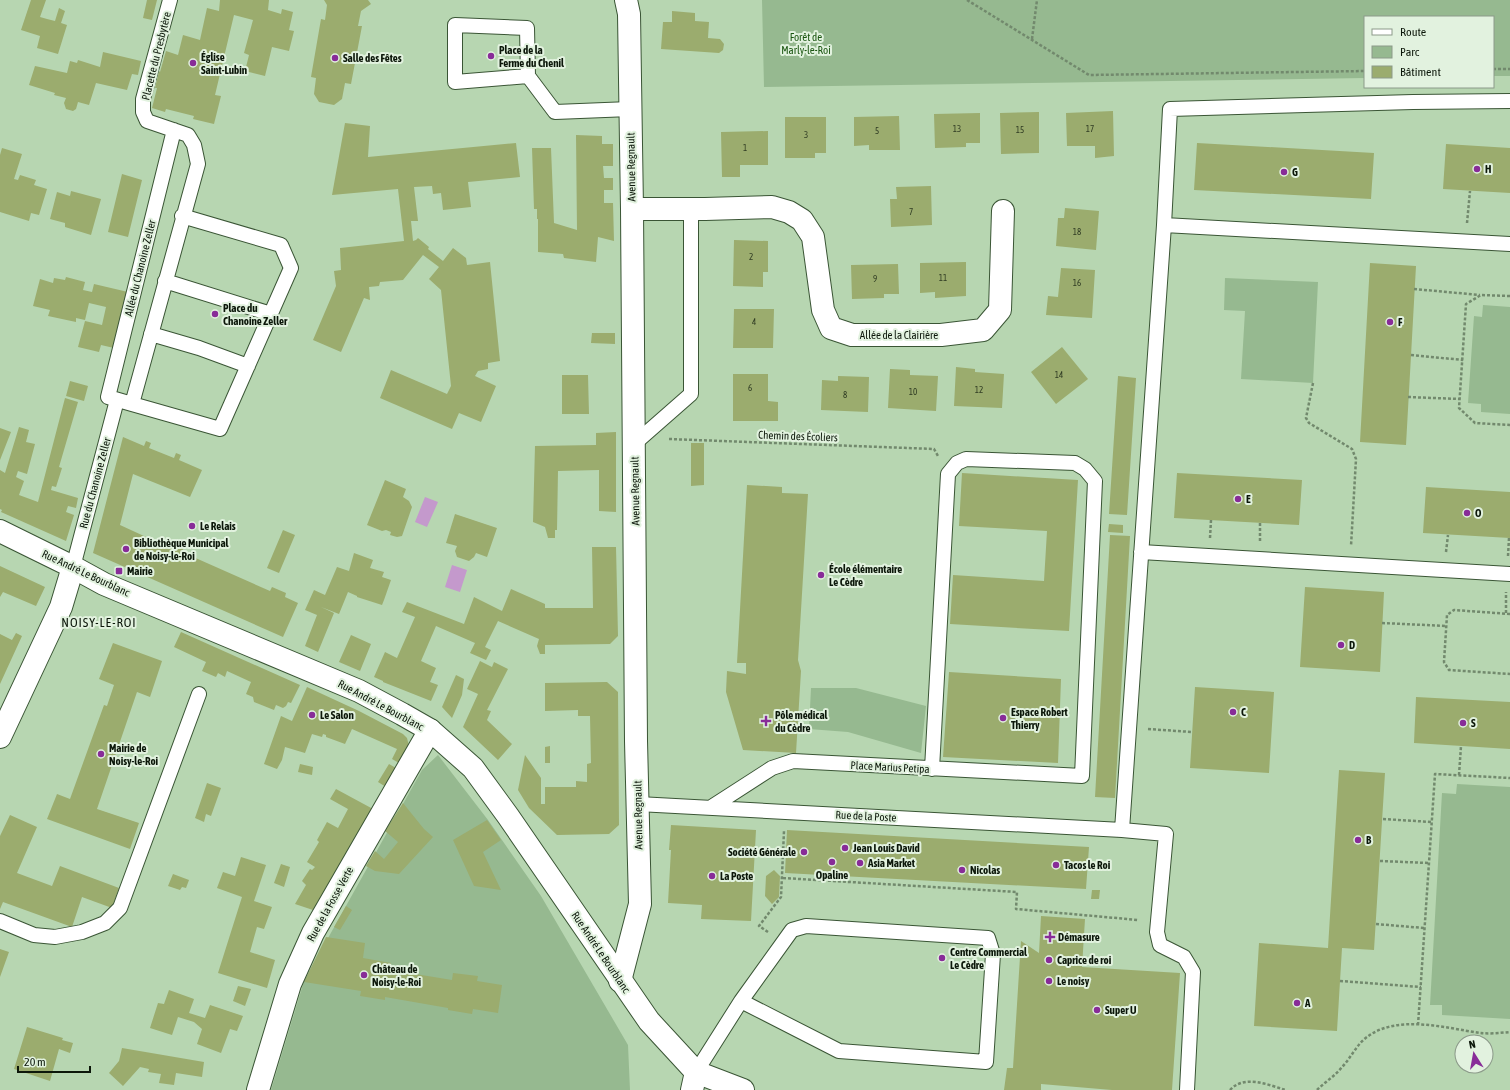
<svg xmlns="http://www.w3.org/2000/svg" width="1510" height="1090" font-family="'Asap Condensed',sans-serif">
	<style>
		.green { fill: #96b990 }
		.water { fill: #c499cc }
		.building { fill: #9bac6e }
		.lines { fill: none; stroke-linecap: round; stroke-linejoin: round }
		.lane-casing { stroke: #3a5535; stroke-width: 16 }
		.street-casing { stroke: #3a5535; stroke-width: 24 }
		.secondary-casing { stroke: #3a5535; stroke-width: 24 }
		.path { stroke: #72896d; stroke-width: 2.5; stroke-dasharray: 3 2; stroke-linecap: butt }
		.lane { stroke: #fff; stroke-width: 14 }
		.street { stroke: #fff; stroke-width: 22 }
		.secondary { stroke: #fff; stroke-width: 22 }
		.poi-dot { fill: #882c98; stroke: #e2f2df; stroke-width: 1.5 }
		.labels { text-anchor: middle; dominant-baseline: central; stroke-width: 4; stroke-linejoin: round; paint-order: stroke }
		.number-label { font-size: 9px; fill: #303c23 }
		.park-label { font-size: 11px; fill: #1a5510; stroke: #e2f2df }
		.poi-label { font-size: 11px; font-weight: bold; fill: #0c170a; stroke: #e2f2df; text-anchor: start }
		.street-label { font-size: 11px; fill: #0c170a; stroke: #e2f2df }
		.quarter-label { font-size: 13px; letter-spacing: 1px; fill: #0c170a; stroke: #e2f2df }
	</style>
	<rect width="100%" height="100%" fill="#b7d6b1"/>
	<!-- green -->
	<path class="green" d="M 762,0 L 1510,0 L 1510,76 L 1493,76 L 1493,17 L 1365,17 L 1365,78 L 764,87 Z
		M 1225,278 L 1318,282 L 1313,383 L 1241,379 L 1245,311 L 1224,310 Z
		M 1483,305 L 1510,307 L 1510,414 L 1481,412 L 1481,404 L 1468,403 L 1474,316 L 1482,317 Z
		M 811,688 L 856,688 L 926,706 L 921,753 L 848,732 L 809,729 Z
		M 438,755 L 488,820 L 541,896 L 628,1045 L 630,1090 L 271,1090 L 304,981 L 422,770 Z
		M 1457,784 L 1510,787 L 1510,1019 L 1442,1015 L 1442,1005 L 1430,1005 L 1442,793 L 1456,794 Z"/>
	<!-- water -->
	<path class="water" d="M 425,497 L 438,502 L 427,527 L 415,522 Z
		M 452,565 L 467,570 L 460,592 L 445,587 Z"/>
	<!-- building -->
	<path class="building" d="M 31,0 L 46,0 L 40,17 L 47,19 L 55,21 L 59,8 L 65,11 L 61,23 L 67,25 L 58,54 L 37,48 L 40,36 L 21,30 Z
		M 147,0 L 157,0 L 152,20 L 143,18 Z
		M 220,0 L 269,0 L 268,10 L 281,14 L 282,9 L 293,12 L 289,30 L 294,31 L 289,51 L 272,47 L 265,76 L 245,71 L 249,55 L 244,53 L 253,20 L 234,15 L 215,95 L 221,96 L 214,124 L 193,119 L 194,116 L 166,109 L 165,112 L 152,108 L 157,88 L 155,88 L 159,71 L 160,72 L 166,51 L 178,55 L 183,35 L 200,40 L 207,8 L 219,11 Z
		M 324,0 L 368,0 L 371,4 L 361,11 L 358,26 L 362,26 L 351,84 L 345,83 L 342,99 L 334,105 L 319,102 L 314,94 L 316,78 L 311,77 L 321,19 L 325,20 L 327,5 Z
		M 672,11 L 695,13 L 695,21 L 709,22 L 708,38 L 720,39 L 724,44 L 723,50 L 719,53 L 661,49 L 663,22 L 672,22 Z
		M 103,52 L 141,61 L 138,75 L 132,74 L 127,90 L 96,83 L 89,105 L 78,102 L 76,109 L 73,111 L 66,109 L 64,103 L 66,98 L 54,95 L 55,93 L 29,85 L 35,66 L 67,73 L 70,61 L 77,63 L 78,60 L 100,67 Z
		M 1113,111 L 1114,156 L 1095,158 L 1095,146 L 1067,146 L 1066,113 Z
		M 1039,112 L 1039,153 L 1001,154 L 1000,113 Z
		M 980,113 L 980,143 L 966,143 L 966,147 L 935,148 L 934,114 Z
		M 899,116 L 900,150 L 869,150 L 869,145 L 854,146 L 854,117 Z
		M 785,117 L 826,117 L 826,153 L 815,153 L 815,158 L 785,158 Z
		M 345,123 L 370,126 L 368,157 L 516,143 L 520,177 L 468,182 L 471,207 L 443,210 L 441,193 L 433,194 L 432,186 L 414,187 L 418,221 L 411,221 L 413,241 L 416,240 L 418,238 L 429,247 L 428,249 L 443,261 L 453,248 L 466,258 L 467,265 L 490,262 L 500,361 L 488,363 L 488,369 L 478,371 L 475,376 L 496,386 L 481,422 L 459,413 L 452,429 L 380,398 L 391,370 L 447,394 L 451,386 L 441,290 L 429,279 L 439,267 L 423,255 L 403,280 L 380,282 L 379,286 L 369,287 L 370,300 L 364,298 L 341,352 L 313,340 L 336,286 L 334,271 L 341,270 L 340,248 L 404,241 L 398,189 L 332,195 Z
		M 768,131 L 768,165 L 740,165 L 740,177 L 722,177 L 721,132 Z
		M 576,135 L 602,136 L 602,144 L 613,144 L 613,166 L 603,166 L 604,178 L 613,178 L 613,190 L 604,190 L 604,203 L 613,203 L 614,241 L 598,237 L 596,262 L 564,258 L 563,254 L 538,252 L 538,219 L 537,219 L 537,209 L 534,209 L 532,148 L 551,148 L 554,223 L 577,230 Z
		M 1197,143 L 1374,153 L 1371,199 L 1194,190 Z
		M 1446,144 L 1510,148 L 1510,193 L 1443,189 Z
		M 2,148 L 22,154 L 14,179 L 18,180 L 20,175 L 36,180 L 34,185 L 47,189 L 39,215 L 31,213 L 29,221 L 0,212 L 0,155 Z
		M 122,174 L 142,180 L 128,237 L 108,232 Z
		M 931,186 L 932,225 L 891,227 L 890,199 L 897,199 L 896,187 Z
		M 71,191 L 101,199 L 91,235 L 65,227 L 65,223 L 50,219 L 57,192 L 70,196 Z
		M 1065,208 L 1099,211 L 1096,250 L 1056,246 L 1058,218 L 1064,218 Z
		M 734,240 L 768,241 L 768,272 L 763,272 L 763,287 L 733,286 Z
		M 966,262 L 966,296 L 935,298 L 935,292 L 920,293 L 920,263 Z
		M 1370,263 L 1416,266 L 1406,445 L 1360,442 Z
		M 898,264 L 899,294 L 884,294 L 884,298 L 852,299 L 851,265 Z
		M 1061,268 L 1095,270 L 1092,318 L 1046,315 L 1048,296 L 1058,297 Z
		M 66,277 L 85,282 L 83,290 L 92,292 L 94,284 L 128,292 L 114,348 L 101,345 L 99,352 L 78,347 L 85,321 L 102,325 L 106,307 L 89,303 L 85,320 L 76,318 L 76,322 L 48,316 L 50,310 L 33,306 L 40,279 L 53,283 L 54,278 L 65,280 Z
		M 734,309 L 774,309 L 773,348 L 733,348 Z
		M 592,333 L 615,333 L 615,344 L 591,343 Z
		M 1062,347 L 1088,379 L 1056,404 L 1031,372 Z
		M 956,367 L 975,369 L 975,372 L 1004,374 L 1002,408 L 954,406 Z
		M 890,369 L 910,370 L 910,375 L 938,376 L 936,411 L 888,408 Z
		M 733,374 L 768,374 L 768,401 L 778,402 L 778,421 L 733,421 Z
		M 562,375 L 588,375 L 589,414 L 562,414 Z
		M 838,376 L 869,377 L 868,412 L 821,410 L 822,380 L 838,381 Z
		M 1118,376 L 1136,378 L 1127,515 L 1109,514 Z
		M 70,381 L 88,386 L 84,401 L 66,396 Z
		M 65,398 L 78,402 L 59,467 L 62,468 L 56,487 L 52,486 L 51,490 L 78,498 L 76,508 L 68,506 L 66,512 L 74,515 L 66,541 L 1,512 L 2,510 L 0,509 L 0,470 L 5,473 L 19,427 L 29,430 L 26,442 L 35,444 L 27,474 L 18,471 L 16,477 L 24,481 L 19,495 L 38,502 Z
		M 0,428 L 11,432 L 0,460 Z
		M 616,432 L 616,512 L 599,511 L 599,470 L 558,471 L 557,530 L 555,530 L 555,538 L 548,538 L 545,527 L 533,522 L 535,446 L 596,445 L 596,433 Z
		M 123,437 L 144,446 L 146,441 L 151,443 L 149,448 L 174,458 L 176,453 L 181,455 L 179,460 L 202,470 L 190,497 L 133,474 L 120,525 L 157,542 L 159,538 L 183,549 L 182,552 L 270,591 L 272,587 L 286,593 L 285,597 L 298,603 L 283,637 L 93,553 Z
		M 691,443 L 704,443 L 704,485 L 691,486 Z
		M 962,473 L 1078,480 L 1069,631 L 950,624 L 953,575 L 1044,581 L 1047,531 L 959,526 Z
		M 1177,473 L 1302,480 L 1299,525 L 1174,518 Z
		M 385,480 L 406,489 L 403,497 L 409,501 L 412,507 L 402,536 L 397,537 L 390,535 L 391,532 L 386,530 L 382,531 L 367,525 Z
		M 747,485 L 782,487 L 782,493 L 808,494 L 798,660 L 801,671 L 796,753 L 743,750 L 726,692 L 727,671 L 746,674 L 746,663 L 737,663 Z
		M 1426,487 L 1510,492 L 1510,538 L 1423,533 Z
		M 455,514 L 497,528 L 487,557 L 476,553 L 474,557 L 469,561 L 457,557 L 455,551 L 457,546 L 446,543 Z
		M 1109,524 L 1123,525 L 1123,533 L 1108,532 Z
		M 283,530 L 295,535 L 279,573 L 267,568 Z
		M 1110,535 L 1130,536 L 1115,798 L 1095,797 Z
		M 592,547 L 616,547 L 618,636 L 610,644 L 545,645 L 545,654 L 540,654 L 537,646 L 539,639 L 498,621 L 485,647 L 491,650 L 486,660 L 470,653 L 475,643 L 436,626 L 421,661 L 436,668 L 430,682 L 438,685 L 431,701 L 383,682 L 383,681 L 374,677 L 385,652 L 397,658 L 415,617 L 402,612 L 407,602 L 464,624 L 474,597 L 502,611 L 511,589 L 545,604 L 545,608 L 593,608 Z
		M 354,553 L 373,560 L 370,568 L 384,572 L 382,577 L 391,580 L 384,600 L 382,605 L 357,597 L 357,596 L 348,592 L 339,614 L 321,607 L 334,613 L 318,652 L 305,646 L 317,615 L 305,610 L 314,590 L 325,595 L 337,567 L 349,571 Z
		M 0,566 L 45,587 L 36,606 L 3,592 L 0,597 Z
		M 1305,587 L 1384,592 L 1380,672 L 1300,667 Z
		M 181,632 L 300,685 L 291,703 L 288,702 L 286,706 L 283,708 L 276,705 L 274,710 L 254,702 L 253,697 L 246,694 L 251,682 L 227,671 L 225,677 L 218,673 L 216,677 L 202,671 L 206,662 L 174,647 Z
		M 16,633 L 22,636 L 0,684 L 0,634 L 12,640 Z
		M 351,635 L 371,644 L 360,671 L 339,662 Z
		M 113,643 L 162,661 L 150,697 L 137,692 L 97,809 L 139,823 L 130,849 L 47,819 L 57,794 L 70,799 L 104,705 L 107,706 L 114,685 L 99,679 Z
		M 480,661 L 492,667 L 494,662 L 508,669 L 487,710 L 491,711 L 487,720 L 512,744 L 498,760 L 463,727 L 478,694 L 467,689 Z
		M 949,672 L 1061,679 L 1058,763 L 943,757 Z
		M 456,675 L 464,679 L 462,695 L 452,718 L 442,707 Z
		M 607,682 L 618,692 L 619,825 L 609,834 L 557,835 L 529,808 L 518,790 L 525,755 L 541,778 L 541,804 L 545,804 L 545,787 L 576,787 L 576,781 L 587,782 L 587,764 L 591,763 L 590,716 L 578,716 L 578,710 L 545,711 L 545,683 Z
		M 307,687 L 359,711 L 403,734 L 407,738 L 409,746 L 399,763 L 392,759 L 397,749 L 352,729 L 345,744 L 326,737 L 326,735 L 323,734 L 322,737 L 312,734 L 305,753 L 285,747 L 282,760 L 277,769 L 264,764 L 281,716 L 292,721 Z
		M 1195,687 L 1274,692 L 1269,773 L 1190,768 Z
		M 1416,697 L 1510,702 L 1510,749 L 1414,743 Z
		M 550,746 L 550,763 L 545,763 L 545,747 Z
		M 300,764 L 313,767 L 312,775 L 298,772 Z
		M 389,764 L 396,768 L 386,787 L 378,782 Z
		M 1339,770 L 1385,773 L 1374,950 L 1342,948 L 1337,1031 L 1254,1026 L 1259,943 L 1328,948 Z
		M 207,783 L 221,788 L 211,816 L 206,814 L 204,822 L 195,818 Z
		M 336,789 L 373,809 L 316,911 L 295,904 L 306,885 L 302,881 L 310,869 L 312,870 L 315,867 L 307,862 L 319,842 L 317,840 L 327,822 L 338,828 L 348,809 L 330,799 Z
		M 403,803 L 424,829 L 433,837 L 399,874 L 375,871 L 366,866 L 375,851 L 384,859 L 398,842 L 385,831 Z
		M 10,815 L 37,827 L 17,873 L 52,886 L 60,866 L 119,888 L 112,908 L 82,897 L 72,927 L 3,902 L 0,909 L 0,836 Z
		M 487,820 L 501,840 L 483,852 L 501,890 L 474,886 L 453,840 Z
		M 671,825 L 756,830 L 751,921 L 701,919 L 702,905 L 668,903 L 671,850 L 669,850 Z
		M 787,830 L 1089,847 L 1086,889 L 785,873 Z
		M 241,857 L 266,865 L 254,901 L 272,907 L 264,929 L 257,927 L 250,952 L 275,960 L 267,988 L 218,973 L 242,897 L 217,888 L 223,872 L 235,876 Z
		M 281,864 L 290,867 L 284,887 L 274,883 Z
		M 774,870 L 780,876 L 779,897 L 772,904 L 765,896 L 766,876 Z
		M 173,874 L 189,880 L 186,888 L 182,887 L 180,890 L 168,886 Z
		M 1092,890 L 1100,890 L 1099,899 L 1091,899 Z
		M 346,906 L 352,910 L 340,930 L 334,927 Z
		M 1041,916 L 1085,919 L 1082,967 L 1180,973 L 1172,1090 L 1112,1090 L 1041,1084 L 1041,1090 L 1004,1090 L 1007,1068 L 1013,1068 L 1021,941 L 1039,953 Z
		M 326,937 L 365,943 L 363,958 L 391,963 L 391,970 L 452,980 L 453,973 L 478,976 L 477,981 L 502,985 L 498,1013 L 473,1009 L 472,1014 L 448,1010 L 448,1008 L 385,997 L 385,1000 L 360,996 L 361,991 L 304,982 Z
		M 0,949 L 9,952 L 0,977 Z
		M 238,986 L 251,989 L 245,1006 L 233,1001 Z
		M 169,990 L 194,999 L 189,1013 L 205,1018 L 210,1005 L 243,1016 L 237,1031 L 230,1029 L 221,1053 L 197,1044 L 202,1029 L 194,1022 L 178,1017 L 172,1035 L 150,1028 L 158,1003 L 164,1004 Z
		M 27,1027 L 63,1038 L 62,1040 L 73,1043 L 70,1053 L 59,1049 L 50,1081 L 14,1069 Z
		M 122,1048 L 204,1062 L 202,1077 L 176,1073 L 174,1085 L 159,1083 L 161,1074 L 148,1072 L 149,1069 L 140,1067 L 123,1086 L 109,1073 L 119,1061 Z"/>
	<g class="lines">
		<defs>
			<path id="lane" d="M 170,0 L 143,99 L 143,112 L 147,121 L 188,135 L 194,145 L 198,164 L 132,404 L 108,397 L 174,130
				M 528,76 L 527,28 L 455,25 L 455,82 L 528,76 L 555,112 L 630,109
				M 1164,225 L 1510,244
				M 165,281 L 271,314
				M 151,334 L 199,348 L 248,366
				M 132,404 L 220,429 L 291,268 L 281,245 L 182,216
				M 634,444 L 691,394 L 691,209
				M 1141,552 L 1510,574
				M 73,567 L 117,400
				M 638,804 L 1122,830
				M 710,808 L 772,768 L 793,761 L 1082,776 L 1095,481 L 1085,469 L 1075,463 L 966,459 L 957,463 L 948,474 L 932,769
				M 0,921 L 34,935 L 55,937 L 82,932 L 105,923 L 120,908 L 199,694
				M 696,1072 L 741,1001 L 792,930 L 806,926 L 988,938 L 993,954 L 986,1062 L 839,1051 L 741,1001
				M 1187,1090 L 1193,972 L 1184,957 L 1160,945 L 1157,932 L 1166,834 L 1122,830 L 1164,225 L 1170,109 L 1413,102 L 1510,101"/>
			<path id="street" d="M 632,209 L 705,209 L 772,207 L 789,212 L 802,220 L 813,237 L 823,310 L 831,328 L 852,335 L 941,335 L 983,330 L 1000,310 L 1003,211
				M 0,531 L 73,567 L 61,607 L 0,737
				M 620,981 L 640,904 L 636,741 L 632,209 L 629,14 L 626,0
				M 258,1090 L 290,984 L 313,933 L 430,730
				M 692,1090 L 696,1072"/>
			<path id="secondary" d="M 73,567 L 104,584 L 359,691 L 402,714 L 430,730 L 473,768 L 508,816 L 649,1021 L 696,1072 L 743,1090"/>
		</defs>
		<!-- lane casing -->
		<use href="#lane" class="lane-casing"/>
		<!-- street casing -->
		<use href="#street" class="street-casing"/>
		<!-- secondary casing -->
		<use href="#secondary" class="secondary-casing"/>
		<!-- path -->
		<path class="path" d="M 967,0 L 1089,75 L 1365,71
			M 1032,39 L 1037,0
			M 1493,69 L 1510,69
			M 1467,223 L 1470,191
			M 1414,289 L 1480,295
			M 1510,296 L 1481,295 L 1466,304 L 1459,408 L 1475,423 L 1510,425
			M 1411,355 L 1463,360
			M 1313,383 L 1306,418 L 1309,423 L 1352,449 L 1356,459 L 1351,546
			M 1408,397 L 1460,399
			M 669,439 L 934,449 L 938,456
			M 1210,538 L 1211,520
			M 1260,541 L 1260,523
			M 1446,552 L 1448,535
			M 1508,556 L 1509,538
			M 1506,613 L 1506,592
			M 1510,614 L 1454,610 L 1447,615 L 1444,662 L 1449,670 L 1510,674
			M 1382,623 L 1446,626
			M 1148,729 L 1192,732
			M 1459,775 L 1461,746
			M 1383,819 L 1431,822
			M 1380,861 L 1429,863
			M 783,878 L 1017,892 L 1016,909 L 1138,920
			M 1376,924 L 1424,928
			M 768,932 L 759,926 L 781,897 L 784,831
			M 1340,981 L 1421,987
			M 1418,1025 L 1435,774 L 1510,778
			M 1230,1090 C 1245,1074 1268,1085 1286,1090
			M 1317,1090 C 1325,1082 1335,1076 1342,1067 C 1351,1058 1356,1045 1367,1037 C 1397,1014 1446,1028 1480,1033 C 1489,1034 1500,1033 1510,1032"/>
		<!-- lane -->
		<use href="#lane" class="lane"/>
		<!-- street -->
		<use href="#street" class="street"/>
		<!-- secondary -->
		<use href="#secondary" class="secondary"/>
	</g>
	<!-- markers -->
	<g class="poi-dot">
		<circle cx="491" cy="56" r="4"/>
		<circle cx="335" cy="58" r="4"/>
		<circle cx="193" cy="63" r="4"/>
		<circle cx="1477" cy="169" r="4"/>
		<circle cx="1284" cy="172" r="4"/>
		<circle cx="215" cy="314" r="4"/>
		<circle cx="1390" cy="322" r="4"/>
		<circle cx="1238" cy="499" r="4"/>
		<circle cx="1467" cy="513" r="4"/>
		<circle cx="192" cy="526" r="4"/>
		<circle cx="126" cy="549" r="4"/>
		<rect x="115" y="567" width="8" height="8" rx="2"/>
		<circle cx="821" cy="575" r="4"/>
		<circle cx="1341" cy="645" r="4"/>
		<circle cx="1233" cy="712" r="4"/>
		<circle cx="312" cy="715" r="4"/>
		<circle cx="1003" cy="718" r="4"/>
		<path d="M764 715h4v4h4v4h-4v4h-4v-4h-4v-4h4z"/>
		<circle cx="1463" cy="723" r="4"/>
		<circle cx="101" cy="754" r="4"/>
		<circle cx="1358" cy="840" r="4"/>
		<circle cx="845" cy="848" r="4"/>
		<circle cx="804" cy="852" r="4"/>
		<circle cx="832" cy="862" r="4"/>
		<circle cx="860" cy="863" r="4"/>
		<circle cx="1056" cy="865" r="4"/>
		<circle cx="962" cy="870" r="4"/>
		<circle cx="712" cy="876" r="4"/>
		<path d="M1048 931h4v4h4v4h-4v4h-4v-4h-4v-4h4z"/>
		<circle cx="942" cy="958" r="4"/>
		<circle cx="1049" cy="960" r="4"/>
		<circle cx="364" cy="975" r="4"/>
		<circle cx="1049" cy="981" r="4"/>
		<circle cx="1297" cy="1003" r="4"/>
		<circle cx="1097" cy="1010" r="4"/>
	</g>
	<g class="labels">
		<!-- number labels -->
		<g class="number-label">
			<text x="957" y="129">13</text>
			<text x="1090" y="129">17</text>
			<text x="1020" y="130">15</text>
			<text x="877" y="131">5</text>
			<text x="806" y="135">3</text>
			<text x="745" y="148">1</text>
			<text x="911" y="212">7</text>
			<text x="1077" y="232">18</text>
			<text x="751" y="257">2</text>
			<text x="943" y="278">11</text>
			<text x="875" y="279">9</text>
			<text x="1077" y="283">16</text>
			<text x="754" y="322">4</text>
			<text x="1059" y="375">14</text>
			<text x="750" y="388">6</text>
			<text x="979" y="390">12</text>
			<text x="913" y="392">10</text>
			<text x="845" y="395">8</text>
		</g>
		<!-- park labels -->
		<g class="park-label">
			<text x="806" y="37">Forêt de<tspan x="806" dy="13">Marly-le-Roi</tspan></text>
		</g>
		<!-- poi labels -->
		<g class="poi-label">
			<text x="499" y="50">Place de la<tspan x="499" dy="13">Ferme du Chenil</tspan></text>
			<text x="201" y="57">Église<tspan x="201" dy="13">Saint-Lubin</tspan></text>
			<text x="343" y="58">Salle des Fêtes</text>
			<text x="1485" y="169">H</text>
			<text x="1292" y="172">G</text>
			<text x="223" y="308">Place du<tspan x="223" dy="13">Chanoine Zeller</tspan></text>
			<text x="1398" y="322">F</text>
			<text x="1246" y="499">E</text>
			<text x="1475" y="513">O</text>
			<text x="200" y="526">Le Relais</text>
			<text x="134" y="543">Bibliothèque Municipal<tspan x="134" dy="13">de Noisy-le-Roi</tspan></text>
			<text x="829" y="569">École élémentaire<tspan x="829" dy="13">Le Cèdre</tspan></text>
			<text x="127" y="571">Mairie</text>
			<text x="1349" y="645">D</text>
			<text x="1011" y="712">Espace Robert<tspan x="1011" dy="13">Thierry</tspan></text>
			<text x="1241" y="712">C</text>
			<text x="320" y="715">Le Salon</text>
			<text x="775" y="715">Pôle médical<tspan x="775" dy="13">du Cèdre</tspan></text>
			<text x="1471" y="723">S</text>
			<text x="109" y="748">Mairie de<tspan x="109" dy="13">Noisy-le-Roi</tspan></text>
			<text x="1366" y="840">B</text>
			<text x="853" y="848">Jean Louis David</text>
			<text x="796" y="852" text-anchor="end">Société Générale</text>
			<text x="868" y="863">Asia Market</text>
			<text x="1064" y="865">Tacos le Roi</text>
			<text x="970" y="870">Nicolas</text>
			<text x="832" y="875" text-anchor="middle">Opaline</text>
			<text x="720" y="876">La Poste</text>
			<text x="1058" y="937">Démasure</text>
			<text x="950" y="952">Centre Commercial<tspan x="950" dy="13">Le Cèdre</tspan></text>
			<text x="1057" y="960">Caprice de roi</text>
			<text x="372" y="969">Château de<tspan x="372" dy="13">Noisy-le-Roi</tspan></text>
			<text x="1057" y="981">Le noisy</text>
			<text x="1305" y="1003">A</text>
			<text x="1105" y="1010">Super U</text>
		</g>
		<!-- street labels -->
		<g class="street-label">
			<text transform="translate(156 56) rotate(-76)">Placette du Presbytère</text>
			<text transform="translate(631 167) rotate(-91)">Avenue Regnault</text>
			<text transform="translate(140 268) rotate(-76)">Allée du Chanoine Zeller</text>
			<text x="899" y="335">Allée de la Clairière</text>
			<text transform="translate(798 436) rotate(2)">Chemin des Écoliers</text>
			<text transform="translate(95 483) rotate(-75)">Rue du Chanoine Zeller</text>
			<text transform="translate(635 491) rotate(-91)">Avenue Regnault</text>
			<text transform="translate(86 573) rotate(25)">Rue André Le Bourblanc</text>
			<text transform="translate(381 705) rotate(28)">Rue André Le Bourblanc</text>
			<text transform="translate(890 767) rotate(3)">Place Marius Petipa</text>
			<text transform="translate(638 815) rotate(-91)">Avenue Regnault</text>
			<text transform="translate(866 816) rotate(3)">Rue de la Poste</text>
			<text transform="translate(330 904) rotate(-61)">Rue de la Fosse Verte</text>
			<text transform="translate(601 952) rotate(56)">Rue André Le Bourblanc</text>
		</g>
		<!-- quarter labels -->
		<g class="quarter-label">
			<text x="99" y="622">NOISY-LE-ROI</text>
		</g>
	</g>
	<!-- legend -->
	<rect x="1364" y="16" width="130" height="72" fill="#e2f2df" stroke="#8c9a8a"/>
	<rect x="1372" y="29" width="20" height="6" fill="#ffffff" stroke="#8c9a8a"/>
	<text x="1400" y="36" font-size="12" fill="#0c170a">Route</text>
	<rect x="1372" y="46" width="20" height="12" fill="#96b990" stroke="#8c9a8a"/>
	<text x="1400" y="56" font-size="12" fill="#0c170a">Parc</text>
	<rect x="1372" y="66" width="20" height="12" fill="#9bac6e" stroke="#8c9a8a"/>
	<text x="1400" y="76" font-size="12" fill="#0c170a">Bâtiment</text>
	<!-- north arrow -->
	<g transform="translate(1474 1054) rotate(349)"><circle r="19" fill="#e2f2df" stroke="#8c9a8a"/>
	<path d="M0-3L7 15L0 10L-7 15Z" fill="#882c98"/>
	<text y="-6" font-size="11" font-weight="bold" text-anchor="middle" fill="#0c170a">N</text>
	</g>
	<!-- scale -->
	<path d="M18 1066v6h72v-6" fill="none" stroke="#0c170a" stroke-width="2"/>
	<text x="24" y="1066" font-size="12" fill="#0c170a" stroke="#e2f2df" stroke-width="3" paint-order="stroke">20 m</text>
</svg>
